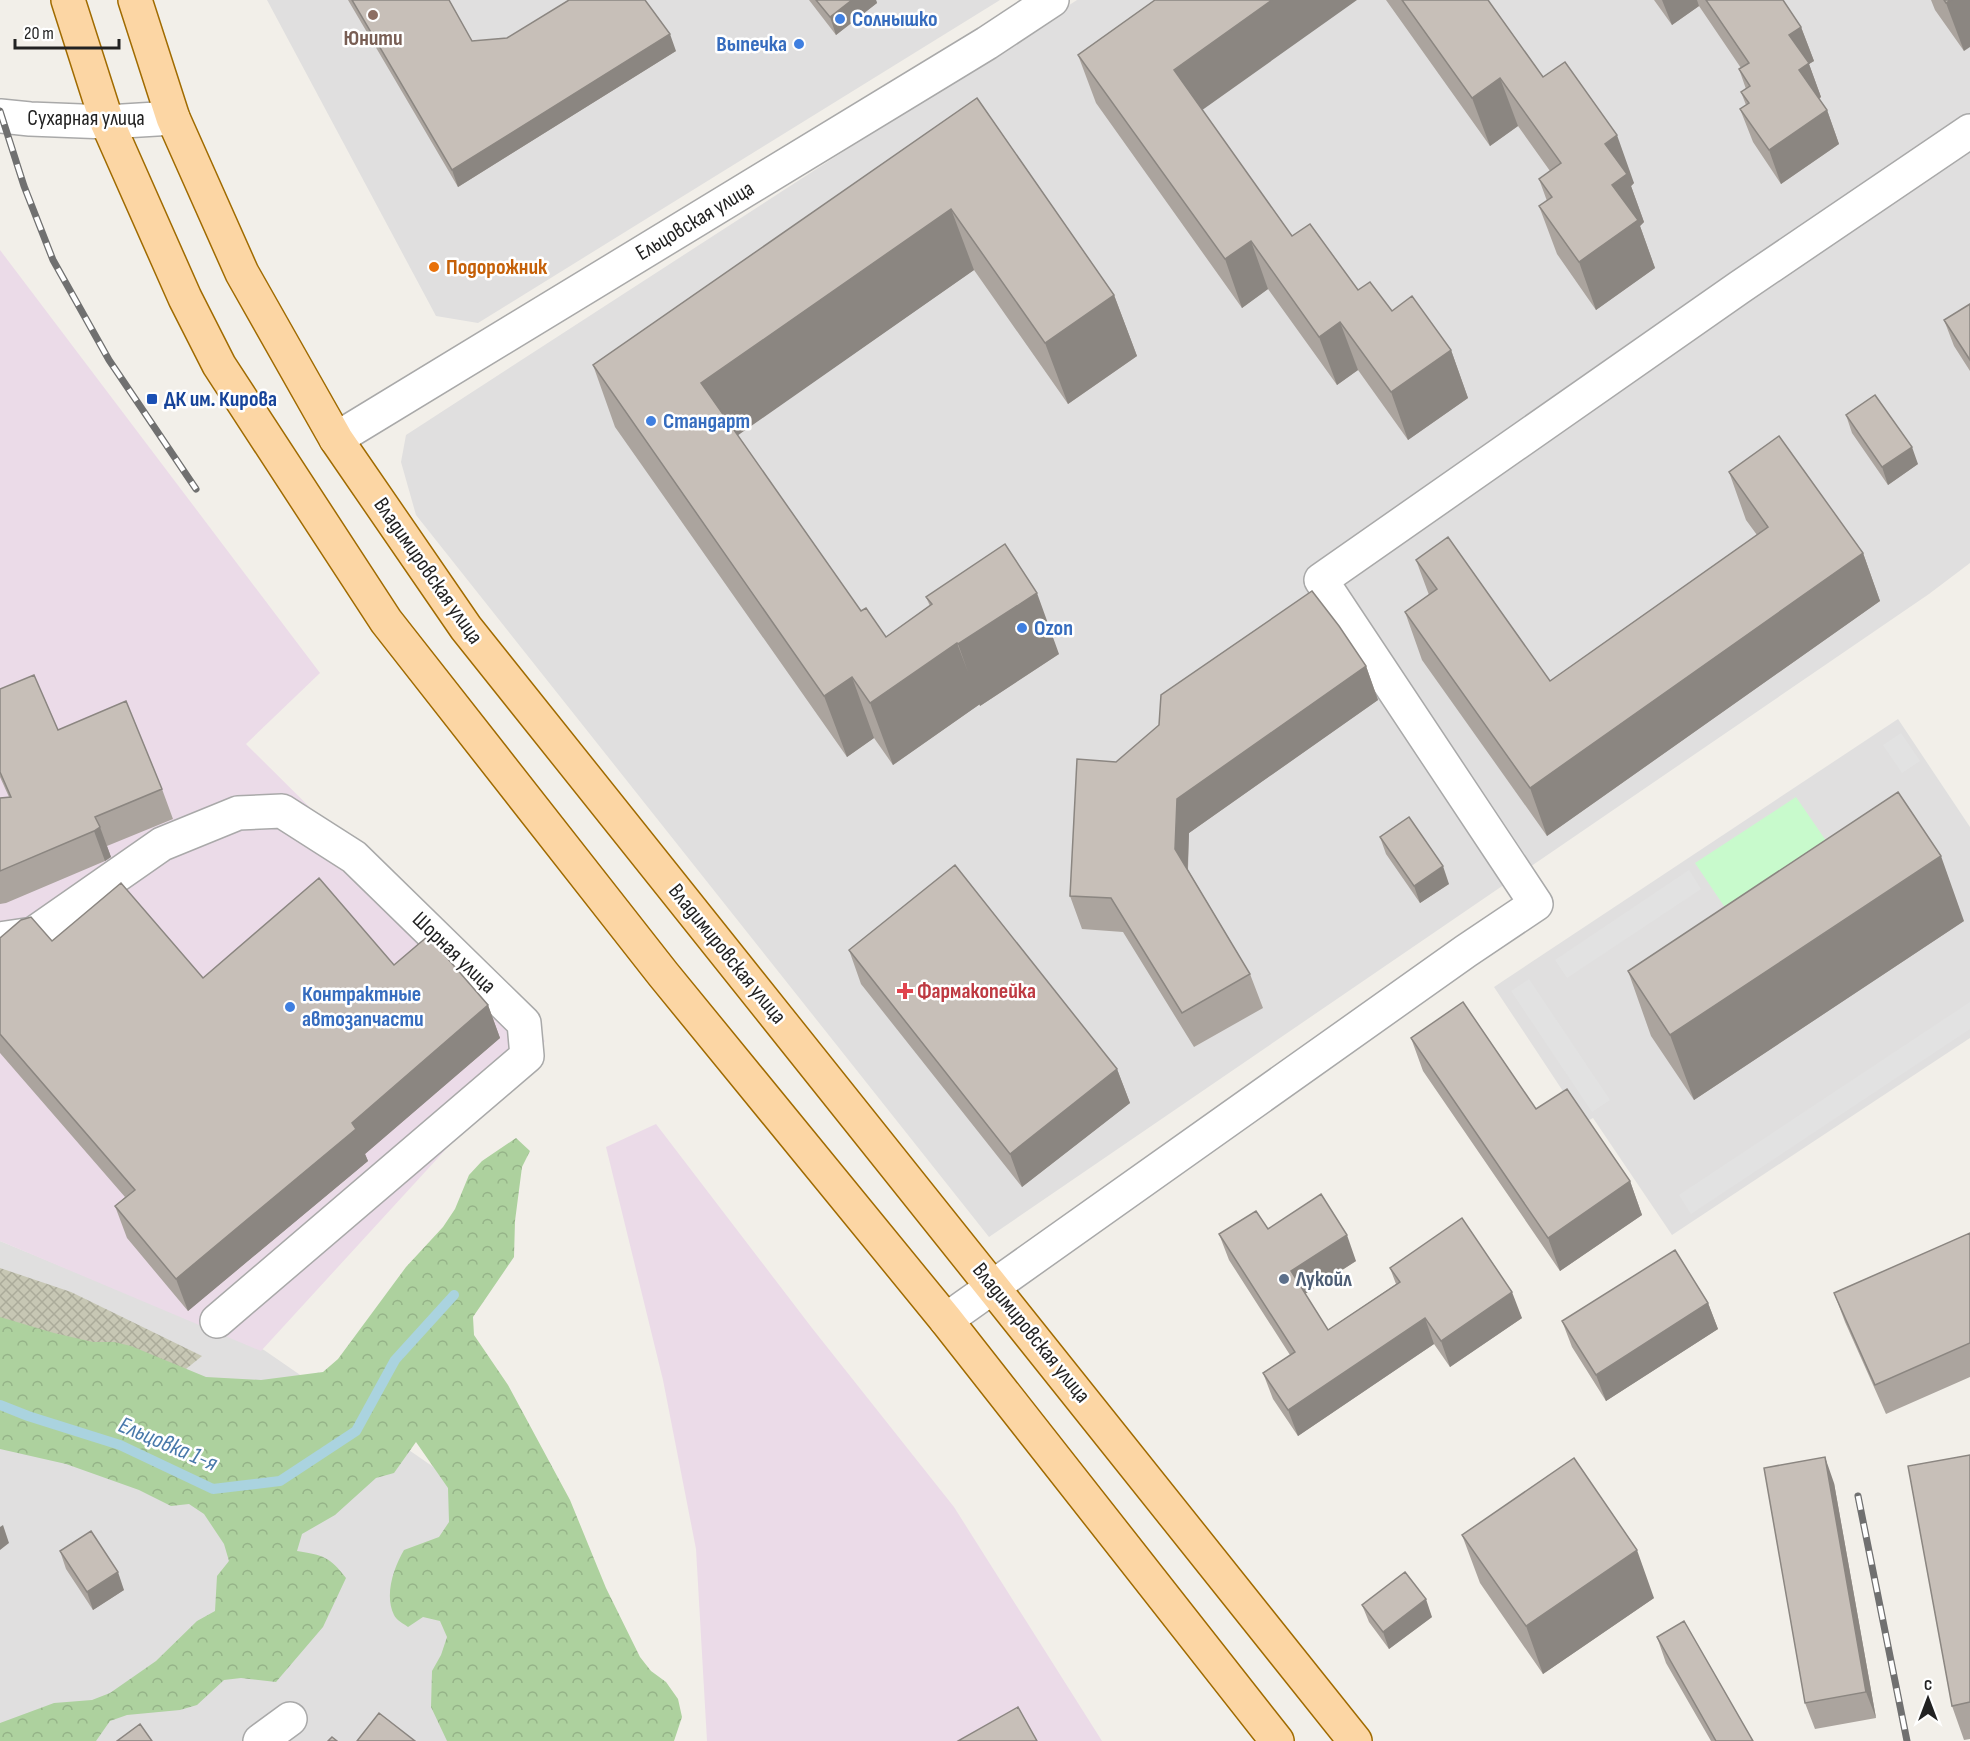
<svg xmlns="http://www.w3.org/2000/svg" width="1970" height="1741" font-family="'Sofia Sans Condensed',sans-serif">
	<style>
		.residential { fill: #e0dfdf }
		.industrial { fill: #ebdbe8 }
		.construction { fill: url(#construction-cross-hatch) }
		.forest { fill: url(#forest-crowns) }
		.park { fill: #c8facc }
		.parking { fill: #e2e2e2 }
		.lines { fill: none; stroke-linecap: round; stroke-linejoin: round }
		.stream { stroke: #aad3df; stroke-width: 10 }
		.minor-casing { stroke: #a9a9a9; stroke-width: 36 }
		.tertiary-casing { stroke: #a9a9a9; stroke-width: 36 }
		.primary-casing { stroke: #a06b00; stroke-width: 36 }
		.minor { stroke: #fff; stroke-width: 33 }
		.tertiary { stroke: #fff; stroke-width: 33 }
		.primary { stroke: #fcd6a4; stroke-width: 33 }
		.rail-casing { stroke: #707070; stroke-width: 7 }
		.rail { stroke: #fff; stroke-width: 4.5; stroke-dasharray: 14; stroke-linecap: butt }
		.wall { fill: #aba49e }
		.shaded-wall { fill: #8b8681 }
		.building { fill: #c7bfb8; stroke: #8b8681; stroke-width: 1.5 }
		.education-dot { fill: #8d6e63; stroke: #fff; stroke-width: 2 }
		.shop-dot { fill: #3f7fe0; stroke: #fff; stroke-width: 2 }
		.food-dot { fill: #e8710a; stroke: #fff; stroke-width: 2 }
		.transit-dot { fill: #1a4fb4; stroke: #fff; stroke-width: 2 }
		.health-dot { fill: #e0444e; stroke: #fff; stroke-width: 2 }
		.service-dot { fill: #5c6f8a; stroke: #fff; stroke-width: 2 }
		.labels { text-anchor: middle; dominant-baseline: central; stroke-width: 5; stroke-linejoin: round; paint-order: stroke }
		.shop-label { font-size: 22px; font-weight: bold; fill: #366cbe; stroke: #fff; text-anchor: start }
		.education-label { font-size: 22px; font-weight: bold; fill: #785e54; stroke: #fff }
		.street-label { font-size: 22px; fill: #222; stroke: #fff }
		.food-label { font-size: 22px; font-weight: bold; fill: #c56008; stroke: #fff; text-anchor: start }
		.transit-label { font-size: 22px; font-weight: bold; fill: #164399; stroke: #fff; text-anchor: start }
		.health-label { font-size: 22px; font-weight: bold; fill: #be3a42; stroke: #fff; text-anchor: start }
		.service-label { font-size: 22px; font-weight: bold; fill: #4e5e75; stroke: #fff; text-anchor: start }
		.water-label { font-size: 24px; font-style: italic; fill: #4a7aab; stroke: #fff }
	</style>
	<defs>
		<pattern id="construction-cross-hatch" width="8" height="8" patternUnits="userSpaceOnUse" patternTransform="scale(1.5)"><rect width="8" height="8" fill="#c7c7b4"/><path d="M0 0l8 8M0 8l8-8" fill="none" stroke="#abab9a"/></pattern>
		<pattern id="forest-crowns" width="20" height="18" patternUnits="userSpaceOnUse" patternTransform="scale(1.5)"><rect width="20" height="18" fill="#add19e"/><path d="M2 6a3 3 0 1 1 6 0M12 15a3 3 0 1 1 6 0" fill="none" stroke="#95b388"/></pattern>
	</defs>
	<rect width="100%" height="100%" fill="#f2efe9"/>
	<!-- residential -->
	<path class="residential" d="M 267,0 L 1000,0 L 478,323 L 436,316 Z
		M 1077,0 L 1970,0 L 1970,563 L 1929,594 L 989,1237 L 416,515 L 401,462 L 406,435 Z
		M 1898,719 L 1970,827 L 1970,1038 L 1672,1235 L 1593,1118 L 1584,1123 L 1494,987 Z
		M 0,1241 L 264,1350 L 461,1486 L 514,1741 L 0,1741 Z"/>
	<!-- industrial -->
	<path class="industrial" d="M 0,250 L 320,673 L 246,744 L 545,1041 L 261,1351 L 0,1241 Z
		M 656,1124 L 812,1328 L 954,1507 L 1102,1741 L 707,1741 L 696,1549 L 663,1380 L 606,1147 Z"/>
	<!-- construction -->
	<path class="construction" d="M 0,1268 L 71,1292 L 202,1356 L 132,1413 L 0,1367 Z"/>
	<!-- forest -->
	<path class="forest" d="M 516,1138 L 530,1151 L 522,1167 L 515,1221 L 514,1257 L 473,1317 L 474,1335 L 508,1385 L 570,1500 L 606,1588 L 640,1657 L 651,1671 L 666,1682 L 678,1699 L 682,1717 L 674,1741 L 447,1741 L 431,1707 L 432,1671 L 441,1655 L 447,1637 L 440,1621 L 423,1617 L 408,1627 C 404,1624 396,1620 394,1615 C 384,1595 394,1567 404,1550 L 439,1537 L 449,1522 L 448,1488 L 416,1442 L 394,1473 L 376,1478 L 335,1515 L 302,1534 L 297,1551 C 323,1555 330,1557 346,1578 L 323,1627 L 276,1682 L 241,1678 L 224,1680 L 197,1705 L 180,1710 L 127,1715 L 110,1721 L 96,1741 L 0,1741 L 0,1723 L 54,1703 L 92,1700 L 110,1693 L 156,1661 L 197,1621 L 215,1611 L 217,1576 L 229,1561 L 224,1544 L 204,1514 L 189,1504 L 171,1506 L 139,1490 L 66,1464 L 0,1449 L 0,1317 L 54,1333 L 93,1342 L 114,1342 L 131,1346 L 206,1377 L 261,1380 L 323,1372 L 338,1359 L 406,1267 L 443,1227 L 455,1209 L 469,1175 L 482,1161 Z"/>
	<!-- park -->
	<path class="park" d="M 1796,797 L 1829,845 L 1728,912 L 1695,863 Z"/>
	<!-- parking -->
	<path class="parking" d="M 1901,733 L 1920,761 L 1902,773 L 1883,745 Z
		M 1689,870 L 1701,889 L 1567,978 L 1555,960 Z
		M 1529,979 L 1610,1100 L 1592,1112 L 1511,991 Z
		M 1970,1002 L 1970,1029 L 1691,1214 L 1679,1195 Z"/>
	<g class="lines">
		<!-- stream -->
		<path class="stream" d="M 0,1405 L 28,1416 L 120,1445 L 213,1489 L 280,1481 L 356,1431 L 395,1360 L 454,1295"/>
		<defs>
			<path id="minor" d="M 336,439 L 987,43 L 1052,0
				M 0,939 L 33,934 L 162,844 L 238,813 L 282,811 L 354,857 L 524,1023 L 527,1056 L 217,1321
				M 946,1320 L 1466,951 L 1536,904 L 1321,580 L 1740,287 L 1970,131
				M 260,1741 L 290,1719"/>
			<path id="tertiary" d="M 0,116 L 30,119 L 107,122 L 173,118"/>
			<path id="primary" d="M 68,0 L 107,122 L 185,298 L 219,365 L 386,621 L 663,974 L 946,1320 L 1277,1741
				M 135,0 L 173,118 L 242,273 L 336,439 L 466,628 L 1355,1741"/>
		</defs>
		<!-- minor casing -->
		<use href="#minor" class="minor-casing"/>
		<!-- tertiary casing -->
		<use href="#tertiary" class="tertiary-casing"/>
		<!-- primary casing -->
		<use href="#primary" class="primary-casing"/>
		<!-- minor -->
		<use href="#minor" class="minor"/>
		<!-- tertiary -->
		<use href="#tertiary" class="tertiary"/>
		<!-- primary -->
		<use href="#primary" class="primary"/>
		<defs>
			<path id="rail" d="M 0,111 L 24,186 L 53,260 L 109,360 L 196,489
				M 1858,1496 L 1907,1741"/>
		</defs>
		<!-- rail casing -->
		<use href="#rail" class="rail-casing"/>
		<!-- rail -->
		<use href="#rail" class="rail"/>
	</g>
	<!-- wall -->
	<path class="wall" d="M 348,0 L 449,0 L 472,41 L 676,51 L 458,187 Z
		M 809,0 L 876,0 L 877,3 L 836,35 Z
		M 1386,0 L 1488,0 L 1543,77 L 1634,183 L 1631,186 L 1644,222 L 1640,226 L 1655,268 L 1596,310 L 1557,254 L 1539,206 L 1547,201 L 1539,179 L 1550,171 L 1518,126 L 1490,146 Z
		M 1654,0 L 1783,0 L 1801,27 L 1814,61 L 1809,64 L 1821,97 L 1819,99 L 1827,110 L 1839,144 L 1781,184 L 1753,142 L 1740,109 L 1746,105 L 1741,92 L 1746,89 L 1739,69 L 1741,68 L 1699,6 L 1672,25 Z
		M 1931,0 L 1970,0 L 1964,51 L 1935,10 Z
		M 1078,55 L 1202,110 L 1292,236 L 1358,290 L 1451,350 L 1468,398 L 1408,440 L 1358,370 L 1337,385 L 1268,289 L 1242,308 L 1096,103 Z
		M 977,98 L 1114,295 L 1137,356 L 1068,404 L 974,270 L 737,435 L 861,611 L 886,637 L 930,606 L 926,597 L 1059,654 L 980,706 L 980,704 L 893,765 L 874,738 L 847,757 L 615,427 L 593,365 Z
		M 1970,304 L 1970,371 L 1954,346 L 1944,320 Z
		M 1846,415 L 1918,464 L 1888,485 L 1852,433 Z
		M 1729,472 L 1863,553 L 1880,601 L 1547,836 L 1422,660 L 1405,612 L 1429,595 L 1416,560 L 1550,681 L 1757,535 L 1746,520 Z
		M 1366,666 L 1378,700 L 1189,833 L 1188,870 L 1250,974 L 1263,1008 L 1194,1047 L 1123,932 L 1082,929 L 1070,896 L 1116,762 Z
		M 0,689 L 58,730 L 162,789 L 173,819 L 107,846 L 111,857 L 105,861 L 6,903 L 0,904 L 0,798 L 9,797 L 0,777 Z
		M 1380,837 L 1449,884 L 1420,903 L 1386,854 Z
		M 1964,921 L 1694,1100 L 1651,1036 L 1628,971 Z
		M 0,938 L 52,941 L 203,978 L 394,965 L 488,1005 L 500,1038 L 365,1154 L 368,1161 L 188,1311 L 127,1238 L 115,1206 L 125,1197 L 0,1053 Z
		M 849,950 L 1117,1069 L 1130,1103 L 1022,1187 L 861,984 Z
		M 1411,1038 L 1536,1109 L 1630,1181 L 1642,1215 L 1560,1271 L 1423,1071 Z
		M 1268,1229 L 1356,1261 L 1305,1294 L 1328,1330 L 1396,1284 L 1390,1268 L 1522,1318 L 1450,1367 L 1434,1344 L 1298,1436 L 1273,1399 L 1263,1373 L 1290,1355 L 1229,1260 L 1219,1234 Z
		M 1970,1233 L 1970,1377 L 1886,1414 L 1845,1322 L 1834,1293 Z
		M 1708,1303 L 1718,1329 L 1606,1401 L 1572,1347 L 1562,1321 Z
		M 1970,1455 L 1970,1739 L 1964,1740 L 1952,1706 Z
		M 1834,1483 L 1876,1718 L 1815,1729 L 1805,1703 Z
		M 1462,1535 L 1654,1598 L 1543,1674 L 1480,1583 Z
		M 60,1551 L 124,1590 L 93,1610 L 66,1569 Z
		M 1362,1605 L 1432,1617 L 1389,1649 L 1369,1622 Z
		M 1657,1637 L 1753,1741 L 1711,1741 L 1666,1663 Z"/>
	<!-- shaded-wall -->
	<path class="shaded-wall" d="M 852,0 L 876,0 L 877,3 L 836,35 L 830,17 Z
		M 1272,0 L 1357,0 L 1191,118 L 1174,70 Z
		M 1662,0 L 1697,0 L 1699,6 L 1672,25 Z
		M 1951,0 L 1970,0 L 1970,47 L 1964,51 L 1946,3 Z
		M 1801,27 L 1814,61 L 1809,64 L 1821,97 L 1811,104 L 1799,70 L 1789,35 Z
		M 670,34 L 676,51 L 458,187 L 452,170 Z
		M 1500,78 L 1518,126 L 1490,146 L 1472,98 Z
		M 1827,110 L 1839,144 L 1781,184 L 1769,150 Z
		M 1617,135 L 1634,183 L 1631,186 L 1644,222 L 1640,226 L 1655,268 L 1596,310 L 1579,262 L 1612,185 L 1605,144 Z
		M 951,209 L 974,270 L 724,445 L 701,383 Z
		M 1251,241 L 1268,289 L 1242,308 L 1225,259 Z
		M 1114,295 L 1137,356 L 1068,404 L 1045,343 Z
		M 1340,322 L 1358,370 L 1337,385 L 1319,337 Z
		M 1451,350 L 1468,398 L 1408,440 L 1391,392 Z
		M 1912,447 L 1918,464 L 1888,485 L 1882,467 Z
		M 1863,553 L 1880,601 L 1547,836 L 1530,788 Z
		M 1037,593 L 1059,654 L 980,706 L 958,644 Z
		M 957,643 L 980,704 L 893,765 L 870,703 Z
		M 1366,666 L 1378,700 L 1189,833 L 1187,883 L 1175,849 L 1177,799 Z
		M 852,677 L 874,738 L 847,757 L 824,696 Z
		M 100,827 L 111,857 L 105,861 L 94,831 Z
		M 1941,856 L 1964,921 L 1694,1100 L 1670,1035 Z
		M 1443,866 L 1449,884 L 1420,903 L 1414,886 Z
		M 488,1005 L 500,1038 L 365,1154 L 368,1161 L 188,1311 L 176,1279 L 352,1123 Z
		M 1117,1069 L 1130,1103 L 1022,1187 L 1010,1154 Z
		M 1630,1181 L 1642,1215 L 1560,1271 L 1548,1238 Z
		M 1347,1235 L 1356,1261 L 1300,1297 L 1291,1271 Z
		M 1512,1292 L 1522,1318 L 1450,1367 L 1441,1341 Z
		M 1708,1303 L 1718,1329 L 1606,1401 L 1596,1375 Z
		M 1425,1318 L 1434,1344 L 1298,1436 L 1288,1410 Z
		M 1825,1457 L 1834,1483 L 1876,1718 L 1866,1692 Z
		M 3,1525 L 9,1543 L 0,1550 L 0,1527 Z
		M 1637,1550 L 1654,1598 L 1543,1674 L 1526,1626 Z
		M 118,1572 L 124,1590 L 93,1610 L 87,1592 Z
		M 1426,1599 L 1432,1617 L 1389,1649 L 1383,1632 Z"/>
	<!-- building -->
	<path class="building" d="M 352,0 L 449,0 L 472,41 L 507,38 L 569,0 L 645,0 L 670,34 L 452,170 Z
		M 816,0 L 852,0 L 830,17 Z
		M 1155,0 L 1272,0 L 1174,70 L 1292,236 L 1310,224 L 1358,290 L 1370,282 L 1392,311 L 1412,296 L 1451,350 L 1391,392 L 1340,322 L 1319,337 L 1251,241 L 1225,259 L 1078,55 Z
		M 1402,0 L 1488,0 L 1543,77 L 1565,62 L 1617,135 L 1605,144 L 1627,174 L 1612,185 L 1638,220 L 1579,262 L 1539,206 L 1552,197 L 1539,179 L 1561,163 L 1500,78 L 1472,98 Z
		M 1706,0 L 1783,0 L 1801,27 L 1789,35 L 1809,63 L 1799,70 L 1827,110 L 1769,150 L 1740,109 L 1749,103 L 1741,92 L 1750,86 L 1739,69 L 1749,63 Z
		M 1944,0 L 1951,0 L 1946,3 Z
		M 977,98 L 1114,295 L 1045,343 L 951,209 L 701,383 L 861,611 L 866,608 L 886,637 L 932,604 L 926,597 L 1005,544 L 1037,593 L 958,644 L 957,643 L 870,703 L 852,677 L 824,696 L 593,365 Z
		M 1970,304 L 1970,360 L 1944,320 Z
		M 1875,395 L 1912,447 L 1882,467 L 1846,415 Z
		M 1779,436 L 1863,553 L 1530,788 L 1405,612 L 1437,589 L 1416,560 L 1448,537 L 1550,681 L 1768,527 L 1729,472 Z
		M 1312,591 L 1339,626 L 1366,666 L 1177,799 L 1175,849 L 1250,974 L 1182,1013 L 1111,898 L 1070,896 L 1077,759 L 1116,762 L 1159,725 L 1161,695 Z
		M 34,675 L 58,730 L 126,701 L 162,789 L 95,817 L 100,827 L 94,831 L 0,871 L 0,798 L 11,797 L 0,772 L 0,689 Z
		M 1898,792 L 1941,856 L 1670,1035 L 1628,971 Z
		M 1409,817 L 1443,866 L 1414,886 L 1380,837 Z
		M 955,865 L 1117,1069 L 1010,1154 L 849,950 Z
		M 319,878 L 394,965 L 428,936 L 488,1005 L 352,1123 L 356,1129 L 176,1279 L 115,1206 L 135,1190 L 0,1034 L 0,938 L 21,920 L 31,917 L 52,941 L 121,883 L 203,978 Z
		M 1463,1002 L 1536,1109 L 1567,1089 L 1630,1181 L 1548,1238 L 1411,1038 Z
		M 1321,1194 L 1347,1235 L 1291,1271 L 1328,1330 L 1400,1282 L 1390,1268 L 1462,1218 L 1512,1292 L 1441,1341 L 1425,1318 L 1288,1410 L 1263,1373 L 1295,1352 L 1219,1234 L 1256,1211 L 1268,1229 Z
		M 1970,1233 L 1970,1343 L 1875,1385 L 1834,1293 Z
		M 1675,1250 L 1708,1303 L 1596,1375 L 1562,1321 Z
		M 1970,1455 L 1970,1702 L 1952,1706 L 1908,1466 Z
		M 1825,1457 L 1866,1692 L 1805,1703 L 1764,1468 Z
		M 1574,1458 L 1637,1550 L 1526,1626 L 1462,1535 Z
		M 91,1531 L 118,1572 L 87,1592 L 60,1551 Z
		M 1405,1572 L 1426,1599 L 1383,1632 L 1362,1605 Z
		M 1684,1621 L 1753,1741 L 1716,1741 L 1657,1637 Z
		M 1018,1707 L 1037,1741 L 958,1741 Z
		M 379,1713 L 415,1741 L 357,1741 Z
		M 140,1724 L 152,1741 L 117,1741 Z
		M 332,1737 L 337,1741 L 328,1741 Z"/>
	<!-- markers -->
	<circle class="education-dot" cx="373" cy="15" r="6"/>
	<g class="shop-dot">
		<circle cx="840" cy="19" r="6"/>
		<circle cx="799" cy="44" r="6"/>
		<circle cx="651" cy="421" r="6"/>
		<circle cx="1022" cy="628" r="6"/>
		<circle cx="290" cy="1007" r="6"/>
	</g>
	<circle class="food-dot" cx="434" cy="267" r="6"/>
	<rect class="transit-dot" x="146" y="393" width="12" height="12" rx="3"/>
	<path class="health-dot" d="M902 982h6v6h6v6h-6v6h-6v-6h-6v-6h6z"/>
	<circle class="service-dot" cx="1284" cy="1279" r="6"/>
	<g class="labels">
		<!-- shop labels -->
		<g class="shop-label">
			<text x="852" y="19">Солнышко</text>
			<text x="787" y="44" text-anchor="end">Выпечка</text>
			<text x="663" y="421">Стандарт</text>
			<text x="1034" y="628">Ozon</text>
			<text x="302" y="994">Контрактные<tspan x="302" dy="25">автозапчасти</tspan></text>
		</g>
		<!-- education labels -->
		<g class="education-label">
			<text x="373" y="38">Юнити</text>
		</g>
		<!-- street labels -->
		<g class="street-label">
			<text x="86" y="118">Сухарная улица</text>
			<text transform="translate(695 221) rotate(-31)">Ельцовская улица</text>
			<text transform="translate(428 571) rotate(55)">Владимировская улица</text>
			<text transform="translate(454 953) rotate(44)">Шорная улица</text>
			<text transform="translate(727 954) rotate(51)">Владимировская улица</text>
			<text transform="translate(1031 1333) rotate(51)">Владимировская улица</text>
		</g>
		<!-- food labels -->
		<g class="food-label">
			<text x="446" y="267">Подорожник</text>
		</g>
		<!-- transit labels -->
		<g class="transit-label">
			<text x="164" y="399">ДК им. Кирова</text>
		</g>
		<!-- health labels -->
		<g class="health-label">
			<text x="917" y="991">Фармакопейка</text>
		</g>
		<!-- service labels -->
		<g class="service-label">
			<text x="1296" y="1279">Лукойл</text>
		</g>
		<!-- water labels -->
		<g class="water-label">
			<text transform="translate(168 1444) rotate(23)">Ельцовка 1-я</text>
		</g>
	</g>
	<!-- north arrow -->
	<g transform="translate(1928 1699)" stroke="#ffffff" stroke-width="4.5" paint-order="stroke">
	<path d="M0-4.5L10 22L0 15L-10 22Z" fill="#222222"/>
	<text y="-9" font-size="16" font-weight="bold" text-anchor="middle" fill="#222222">С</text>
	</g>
	<!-- scale -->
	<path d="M15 39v9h104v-9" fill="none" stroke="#222222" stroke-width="3"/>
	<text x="24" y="39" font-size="18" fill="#222222" stroke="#ffffff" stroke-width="4.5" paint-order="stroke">20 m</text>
</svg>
